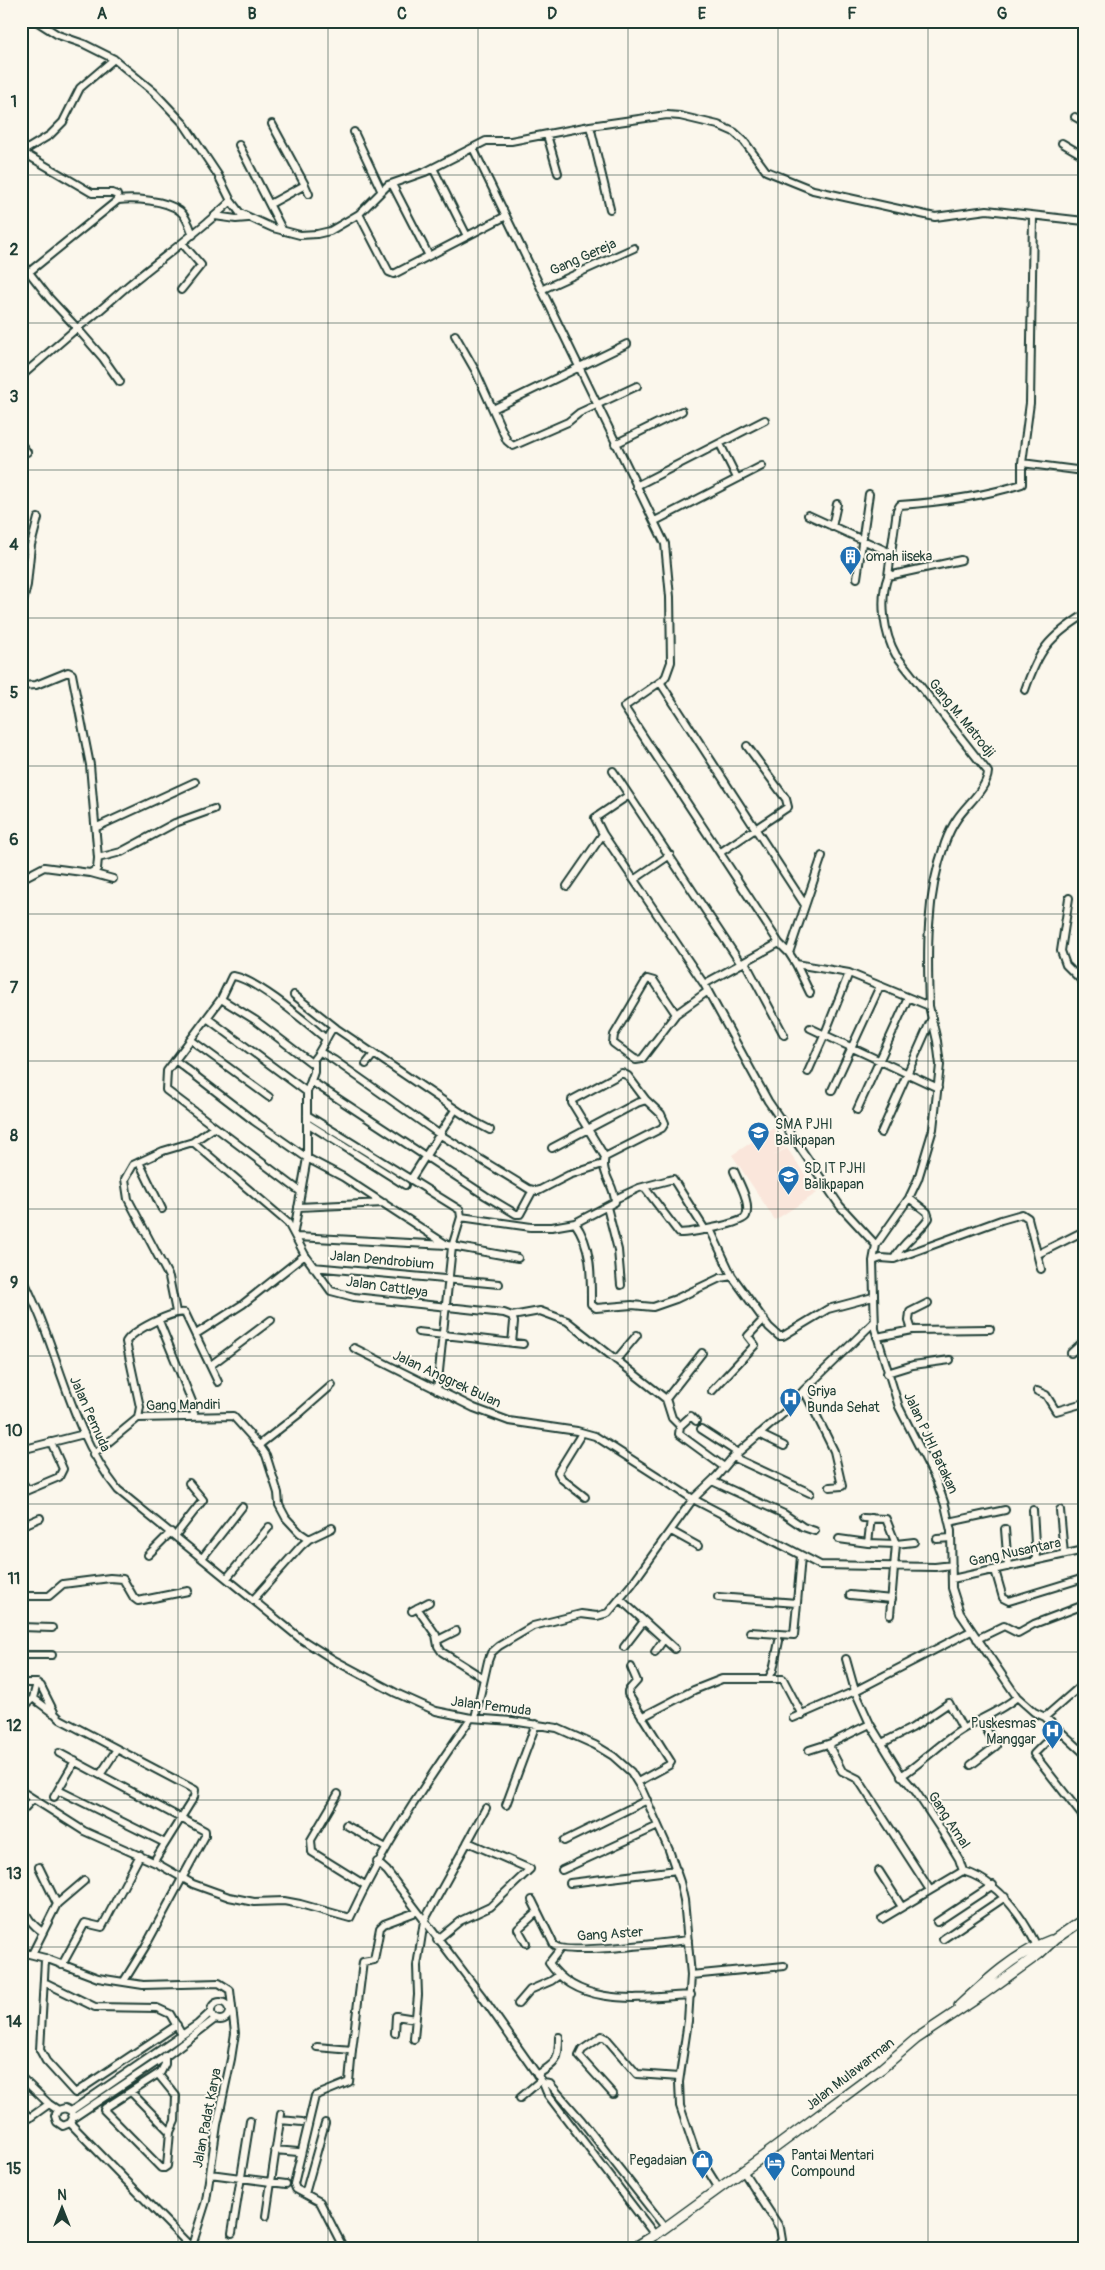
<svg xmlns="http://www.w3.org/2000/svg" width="1105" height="2270" font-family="Pangolin,sans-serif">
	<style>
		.built { fill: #fae6db }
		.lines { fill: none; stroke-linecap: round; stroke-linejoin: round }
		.minor-casing { stroke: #1f3d34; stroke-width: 10 }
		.highway-casing { stroke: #1f3d34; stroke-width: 12 }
		.minor { stroke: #fbf7ec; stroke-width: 6 }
		.highway { stroke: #fbf7ec; stroke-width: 9 }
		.grid { fill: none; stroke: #1f3d34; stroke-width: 1; stroke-opacity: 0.55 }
		.labels { text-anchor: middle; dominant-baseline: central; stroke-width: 4; stroke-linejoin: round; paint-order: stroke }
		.street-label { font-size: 14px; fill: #1f3d34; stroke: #fbf7ec }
		.poi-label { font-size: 14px; fill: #1f3d34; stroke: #fbf7ec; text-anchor: start }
		.neatline { fill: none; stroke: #1f3d34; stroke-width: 2 }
		.grid-label { font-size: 16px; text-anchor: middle; font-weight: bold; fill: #1f3d34 }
	</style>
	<rect width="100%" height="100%" fill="#fbf7ec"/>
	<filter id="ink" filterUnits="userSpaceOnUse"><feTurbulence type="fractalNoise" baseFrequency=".02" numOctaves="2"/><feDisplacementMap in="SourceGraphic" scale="10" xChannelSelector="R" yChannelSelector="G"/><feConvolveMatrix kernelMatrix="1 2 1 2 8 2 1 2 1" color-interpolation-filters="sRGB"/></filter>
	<g filter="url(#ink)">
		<!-- built -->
		<path class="built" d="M 773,1128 L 786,1147 L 773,1156 L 787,1148 L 817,1193 L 775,1220 L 732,1155 Z"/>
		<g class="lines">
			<defs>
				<path id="minor" d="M 36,21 L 58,35 L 84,44 L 114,59 L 154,92 L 184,124 L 218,175 L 231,201 L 240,213 L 273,228 L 300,235 L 317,234 L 330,231 L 359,214 L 388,185 L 425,172 L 486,141 L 511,141 L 590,126 L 667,115 L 680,116 L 718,125 L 734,132 L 744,141 L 766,171 L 813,190 L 935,217 L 987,210 L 1084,221
					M 114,59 L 80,88 L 63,122 L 50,135 L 22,152 L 92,193 L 112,193 L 117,195 L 118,200
					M 1075,117 L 1084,122
					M 272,124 L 305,185
					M 590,126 L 610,209
					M 354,132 L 381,190
					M 547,135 L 558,173
					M 1062,143 L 1084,156
					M 239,145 L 283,231
					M 473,148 L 665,544 L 670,597 L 671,662 L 666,676 L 663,680 L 624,707 L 779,943 L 789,953
					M 433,168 L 467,236
					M 392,184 L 429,256
					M 270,204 L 305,185 L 309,194
					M 359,214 L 389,272 L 394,274 L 506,216
					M 215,216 L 236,219 L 248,218
					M 21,262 L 50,299 L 77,328 C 96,315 112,299 130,284 C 164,256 200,231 231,201
					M 29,272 L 118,200 C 134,198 166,200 180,211 C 187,217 190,227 193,235
					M 543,289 L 634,248
					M 181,290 L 201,265 L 182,243
					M 455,335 L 475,370 L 507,441 L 513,446 L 568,422 L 579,413 L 637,386
					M 25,373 L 77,328 L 103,358 L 120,382
					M 493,409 L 627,344
					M 21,444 L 27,452
					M 615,444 L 682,411
					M 720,444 L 737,478
					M 1022,463 L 1030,403 L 1033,216
					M 636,486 L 765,420
					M 808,515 L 891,553 L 888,576
					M 655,521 L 762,466
					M 832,527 L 837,504
					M 891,553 L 897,510 L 900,505 C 942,502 982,497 1022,484 L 1022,463 L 1084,471
					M 857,578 L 869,494
					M 21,610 L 27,585 L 31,545 L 38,518
					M 660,682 L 805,905
					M 21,686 L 36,685 L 68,672 L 72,674 L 90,765 L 98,858 L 97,869 L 90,873 L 44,867 L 21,879
					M 1025,690 C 1039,650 1048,638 1084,615
					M 613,771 L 741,964
					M 97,827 L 195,782
					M 603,834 L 595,818 L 629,795
					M 721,852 L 788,807 L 786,799 L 747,746
					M 822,856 L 789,953 L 796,964 L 849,973 L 929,1006 L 937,1041 L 940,1065 L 933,1129 L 918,1179 L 909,1198 L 876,1245 L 873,1261 L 875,1329 L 899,1407 L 936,1480 L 945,1505 L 951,1531 L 952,1588 L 960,1613 L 1017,1697 L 1034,1712 L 1045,1717 L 1084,1753
					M 98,858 L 121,852 L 175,823 L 214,809
					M 91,873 L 113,879
					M 635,879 L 670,855
					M 567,886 L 603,834 L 704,984 L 768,1101 L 840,1206 L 876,1245
					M 1069,898 L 1061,951 L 1066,965 L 1084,983
					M 745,962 L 784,1035
					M 796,964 L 810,993
					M 704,984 L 779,943
					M 294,995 L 336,1028
					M 221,999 L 255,1020 L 314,1065
					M 929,1006 C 927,951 926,895 945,843 C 948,835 952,826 957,819 C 966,805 987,789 988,772 L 896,655 C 884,634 879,600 888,576 L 961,560
					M 676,1014 L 654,981 L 647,979 L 614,1035 L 613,1043 L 636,1060 L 642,1059 L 676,1014 L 708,991
					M 207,1018 L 307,1092
					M 810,1028 L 938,1088
					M 325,1038 C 307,1023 254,977 232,976 L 221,999 L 167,1071 L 166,1090 L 215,1127 L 193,1142 L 288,1223 L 305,1255 L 331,1291 L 354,1297 L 504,1313 L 512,1316
					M 191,1040 L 269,1097
					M 320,1052 L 334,1060 L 439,1134 L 529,1189 L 538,1191 L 569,1175 L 603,1164
					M 175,1060 L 254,1121 L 307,1158 L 343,1177 L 447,1245
					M 366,1064 L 374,1054
					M 808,1072 L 824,1036 L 849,973
					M 311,1081 L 486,1196 L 516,1214 L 520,1214 L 533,1190
					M 832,1090 L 880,986
					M 857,1110 L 908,998
					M 307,1115 L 460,1210 L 461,1217
					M 307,1123 L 405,1185
					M 215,1127 L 301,1192
					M 881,1133 L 932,1018
					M 552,1148 L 637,1103 L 646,1100 L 661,1114 L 665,1123 L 662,1128 L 605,1157
					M 605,1157 L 572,1103 L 572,1100 L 622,1073 L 628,1076 L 646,1100
					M 139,1162 L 162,1209
					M 411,1179 L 455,1110
					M 645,1188 L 679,1233 C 689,1233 743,1224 746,1216 C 751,1202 739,1183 734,1171
					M 615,1199 L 639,1188 L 673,1179 L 704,1228
					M 298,1207 L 384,1203
					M 607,1207 L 618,1250 L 621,1285
					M 461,1217 L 531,1227 L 552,1227 L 575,1223 L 615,1202 C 615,1185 600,1174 605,1157
					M 575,1223 C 592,1247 591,1276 591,1304 L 596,1308 L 632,1305 L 653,1307 L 676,1299 L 720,1278 L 732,1276 L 769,1327 L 779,1336 L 783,1336 L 828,1309 L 873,1297
					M 710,1229 L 732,1276
					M 294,1231 L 307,1158 L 307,1092 L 314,1072 L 314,1059 C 322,1050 325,1039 332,1029 L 337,1029 L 473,1121 L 490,1130
					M 297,1237 L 447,1245 L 518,1258
					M 1038,1254 L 1084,1231
					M 894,1259 C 902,1242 919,1234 929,1218 L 927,1212 L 909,1198
					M 873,1261 L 881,1258 L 894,1259 L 1001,1220 L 1022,1214 L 1028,1218 L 1041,1269
					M 313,1267 L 499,1284
					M 21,1274 C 28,1289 35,1304 41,1319 C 64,1378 78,1440 118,1490 L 301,1639 L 334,1660 L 396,1693 L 436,1711 L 471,1718 L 512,1721 L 557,1728 L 595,1745 L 613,1756 L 631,1772 L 642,1790 L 669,1850 L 680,1882 L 684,1900 L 691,1975 L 688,2021 L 679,2082 L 680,2106 L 695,2150 L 718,2187
					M 176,1312 L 169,1277 L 128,1199 L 125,1179 L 133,1165 L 163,1151 L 193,1142
					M 512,1316 L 540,1311 L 567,1321 L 666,1399 L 672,1418 L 680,1426 L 679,1434 L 724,1467
					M 159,1321 L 193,1404 L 194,1416
					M 912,1330 L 909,1321 L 910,1312 L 928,1303
					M 418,1332 L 523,1344
					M 196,1334 L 243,1304 L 305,1255
					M 877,1337 L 912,1330 L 990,1329
					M 512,1343 L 514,1322 L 512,1316
					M 354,1348 L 474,1408 L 509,1421 L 577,1431 L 595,1436 L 693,1499 L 820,1565 L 935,1567 L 952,1565
					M 1071,1353 L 1084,1341
					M 616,1360 L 637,1335
					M 211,1365 L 271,1320
					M 887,1373 L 913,1365 L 950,1360
					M 437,1390 L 452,1247 L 461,1217
					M 804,1390 L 834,1451 L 842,1486 L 830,1487
					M 712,1391 L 755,1345 L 748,1336 L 764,1319
					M 1037,1391 L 1046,1395 L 1056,1411 L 1084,1403
					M 666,1399 L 702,1353
					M 21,1415 L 22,1414
					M 138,1418 L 140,1407 L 126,1342 C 132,1331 173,1310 185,1313 L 218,1382
					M 680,1426 L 691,1416 L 696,1421
					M 701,1429 L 738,1453
					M 582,1433 L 558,1472 L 562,1479 L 585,1497
					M 759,1434 L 784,1446
					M 259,1445 L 300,1413 L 332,1385
					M 21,1450 L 84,1434
					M 93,1455 L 138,1418 L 233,1416 L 259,1445 L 266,1455 L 278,1493 L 279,1505 L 286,1518 L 300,1533 L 309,1539
					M 733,1457 L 810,1493
					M 21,1481 L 28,1490
					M 712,1481 L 784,1514 L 803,1527 L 815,1531
					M 21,1493 L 59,1477 L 63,1469 L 51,1442
					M 1033,1510 L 1036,1560
					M 1060,1510 L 1064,1554
					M 863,1518 L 886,1519 L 896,1544 L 914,1542
					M 871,1518 L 868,1543 L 896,1544 L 890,1615
					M 949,1522 L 1005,1510
					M 21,1526 L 40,1518
					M 1005,1529 L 1008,1567
					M 671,1531 L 698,1546
					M 175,1536 L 203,1500 L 189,1483
					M 839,1539 L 868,1543
					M 937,1539 L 951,1538
					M 148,1555 L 171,1532
					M 203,1557 L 242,1507
					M 995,1570 L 1003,1598 L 1009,1601 L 1084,1578
					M 227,1578 L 269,1527
					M 952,1579 L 1084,1550
					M 850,1595 L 892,1599
					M 21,1596 L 49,1596 L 63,1584 L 110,1578 L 123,1579 L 134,1598 L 138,1601 L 188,1591
					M 718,1597 L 797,1603 L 801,1556
					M 620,1599 L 664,1639 L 655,1652
					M 253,1600 L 301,1546 L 309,1539 L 332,1528
					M 417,1608 L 436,1635 L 438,1646 L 442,1652 L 483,1678
					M 412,1611 L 429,1602
					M 21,1627 L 52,1628
					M 750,1632 L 794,1635 L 797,1603
					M 664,1639 L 675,1649
					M 977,1639 L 1004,1626 L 1018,1633 L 1034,1624 L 1084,1605
					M 438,1640 L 456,1631
					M 624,1647 L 644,1621
					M 21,1655 L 52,1655
					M 846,1659 L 855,1691 L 870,1724 L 900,1773 L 916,1792 L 942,1831 L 959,1859 L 963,1871
					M 631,1667 L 637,1681 L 628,1691 L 628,1694 L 671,1762 L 669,1765 L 638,1782
					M 769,1678 L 773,1670 L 779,1641
					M 21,1683 L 37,1683 L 41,1686 L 55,1714 L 60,1719 L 195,1790 L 194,1797 L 156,1858
					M 37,1683 L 33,1698 L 53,1713
					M 21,1710 L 33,1698
					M 642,1717 L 694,1690 L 722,1679 L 783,1679 L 802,1715
					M 1045,1717 L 1084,1683
					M 475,1718 L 488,1661 L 491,1653 L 499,1646 L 533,1626 L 581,1614 L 597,1616 L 608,1613 L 632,1584 L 693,1499 L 717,1476 L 733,1457 L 785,1412 L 804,1390 L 874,1322
					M 793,1718 L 855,1691 L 971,1631
					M 870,1724 L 831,1743 L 830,1748 L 842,1771 L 858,1779 L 930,1890
					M 1058,1730 L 1034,1754 L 1084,1818
					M 882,1743 L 912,1728 L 949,1703 L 963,1729
					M 809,1750 L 831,1743
					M 59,1753 L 205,1831 L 205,1836 L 145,1947 L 124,1981
					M 971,1765 L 996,1746 L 981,1720
					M 100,1775 L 117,1749
					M 901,1776 C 923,1762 941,1742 963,1729 C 981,1718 1001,1711 1017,1697
					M 58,1790 L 165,1843
					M 21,1791 L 84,1831 L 158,1864 L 193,1884 L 229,1897 L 254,1902 L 284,1901 L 300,1904 L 350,1918 C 383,1847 426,1782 471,1718
					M 338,1794 L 311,1840 L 312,1852 L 365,1885
					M 54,1797 L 75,1761
					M 506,1805 L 536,1724
					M 21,1812 L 33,1799
					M 346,1825 L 386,1848
					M 564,1841 L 647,1800
					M 467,1843 L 486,1808
					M 377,1862 L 387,1871 L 481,1995 L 543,2083 L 548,2095 L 655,2235
					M 39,1867 L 57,1904
					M 562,1870 L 658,1826
					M 879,1871 L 902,1907
					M 963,1871 C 998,1881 1021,1914 1037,1946
					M 570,1883 L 677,1870
					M 532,1900 L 554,1945 C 564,1956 668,1942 688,1940
					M 21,1901 C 25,1915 31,1925 43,1932
					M 882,1919 L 963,1871
					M 937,1922 L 993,1885
					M 943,1939 L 1005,1897
					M 526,1943 L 518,1929 L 537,1912
					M 560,1949 L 549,1963 C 580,2009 644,1997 691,1995
					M 21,1952 L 45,1958 L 98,1978 L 143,1985 L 219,1983 L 230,1990 L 235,2033 L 231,2059 L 217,2125 L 206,2201 L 191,2249
					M 32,1954 L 57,1904 L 84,1881
					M 45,1960 L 40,2050 L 46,2061 L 75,2093 L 177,2025
					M 62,1965 L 85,1923 L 102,1927 L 140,1855
					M 691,1975 L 784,1966
					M 44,1982 L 95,2007 L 157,2008 L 170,2014 L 182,2035
					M211 2011a9 9 0 1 1 18 0a9 9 0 1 1-18 0Z
					M 518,2004 L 530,1990 L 551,1981 L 558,1976
					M 395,2033 L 396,2016 L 415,2019
					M 414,2039 L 418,1995 L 417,1966 L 424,1921 L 466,1845 L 470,1843 L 530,1869 L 490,1907 L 460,1921 L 437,1940
					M 317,2047 L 352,2050 L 363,1962 L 374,1960 L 380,1928 L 384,1924 L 416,1912
					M 158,2074 L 176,2096 L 175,2121 L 170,2132
					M 537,2075 C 557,2062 559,2061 559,2037
					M 21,2077 L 49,2104 L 58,2110 L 65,2108 L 71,2111 L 73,2118 L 70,2123 L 63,2126 L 57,2122 L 55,2116 L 58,2110
					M 543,2083 L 550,2084 L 582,2121 L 665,2227
					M 131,2092 L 170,2132 L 167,2166 L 164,2168 L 161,2168 L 104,2110 L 105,2108 L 161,2072 L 165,2064 L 165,2056
					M 613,2094 L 579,2056 L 582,2050 L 602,2036 L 606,2038 L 637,2074 L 679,2077
					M 520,2098 L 541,2080
					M 21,2109 L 30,2118
					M 71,2111 L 198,2024 L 211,2012
					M 73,2118 L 169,2054 L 215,2019
					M 280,2120 L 302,2122
					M 70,2123 L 191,2247
					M 21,2124 L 49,2104
					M 275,2150 L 298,2152
					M 743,2171 L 780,2228 L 782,2240 L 773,2249
					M 210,2174 L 286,2184
					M 305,2194 L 325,2123
					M 266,2216 L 281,2114
					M 232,2233 L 250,2121
					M 344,2249 L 320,2202 L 296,2189 L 294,2184 L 315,2096 L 349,2082 L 352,2050"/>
				<path id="highway" d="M 959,2006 C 986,1981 1016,1953 1051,1940
					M 632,2249 L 655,2235 L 776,2147 L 881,2069 L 916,2039 L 982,1995 L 1039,1954 L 1055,1939 L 1084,1919"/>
			</defs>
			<!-- minor casing -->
			<use href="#minor" class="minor-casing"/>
			<!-- highway casing -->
			<use href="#highway" class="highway-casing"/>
			<!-- minor -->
			<use href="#minor" class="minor"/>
			<!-- highway -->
			<use href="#highway" class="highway"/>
		</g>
	</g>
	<!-- grid -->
	<path class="grid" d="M 178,21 L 178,2249M 328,21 L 328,2249M 478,21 L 478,2249M 628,21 L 628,2249M 778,21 L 778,2249M 928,21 L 928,2249M 21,175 L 1084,175M 21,323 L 1084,323M 21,470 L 1084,470M 21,618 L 1084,618M 21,766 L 1084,766M 21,914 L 1084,914M 21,1061 L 1084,1061M 21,1209 L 1084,1209M 21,1356 L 1084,1356M 21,1504 L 1084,1504M 21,1652 L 1084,1652M 21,1800 L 1084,1800M 21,1947 L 1084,1947M 21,2095 L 1084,2095"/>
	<!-- icons -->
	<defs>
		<symbol id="building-pin" viewBox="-11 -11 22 30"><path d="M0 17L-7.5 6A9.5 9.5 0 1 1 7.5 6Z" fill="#1f6fb2" stroke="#fbf7ec"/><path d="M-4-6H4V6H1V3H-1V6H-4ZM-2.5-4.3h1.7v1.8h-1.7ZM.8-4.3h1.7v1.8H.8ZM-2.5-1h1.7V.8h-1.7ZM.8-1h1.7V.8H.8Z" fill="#fff"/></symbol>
		<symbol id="school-pin" viewBox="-11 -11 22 30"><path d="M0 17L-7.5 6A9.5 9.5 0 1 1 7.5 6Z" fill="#1f6fb2" stroke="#fbf7ec"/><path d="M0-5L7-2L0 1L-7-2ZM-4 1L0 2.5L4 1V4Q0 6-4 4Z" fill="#fff"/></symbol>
		<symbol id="hospital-pin" viewBox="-11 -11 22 30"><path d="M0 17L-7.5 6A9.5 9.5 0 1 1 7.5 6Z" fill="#1f6fb2" stroke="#fbf7ec"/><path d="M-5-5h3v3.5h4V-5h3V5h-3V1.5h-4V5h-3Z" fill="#fff"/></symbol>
		<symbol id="shop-pin" viewBox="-11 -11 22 30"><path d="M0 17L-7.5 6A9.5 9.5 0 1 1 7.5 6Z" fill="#1f6fb2" stroke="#fbf7ec"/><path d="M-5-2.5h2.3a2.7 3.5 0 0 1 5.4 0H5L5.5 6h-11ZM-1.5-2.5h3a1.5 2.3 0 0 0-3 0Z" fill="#fff"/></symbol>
		<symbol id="hotel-pin" viewBox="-11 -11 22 30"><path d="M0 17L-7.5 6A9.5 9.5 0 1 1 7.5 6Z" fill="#1f6fb2" stroke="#fbf7ec"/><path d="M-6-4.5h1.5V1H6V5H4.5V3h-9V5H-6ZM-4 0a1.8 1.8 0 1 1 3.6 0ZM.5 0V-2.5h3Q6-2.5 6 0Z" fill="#fff"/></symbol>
	</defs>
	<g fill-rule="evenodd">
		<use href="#building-pin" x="838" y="544" width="25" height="34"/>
		<use href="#school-pin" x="746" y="1120" width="25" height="34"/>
		<use href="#school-pin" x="776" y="1164" width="25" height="34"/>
		<use href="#hospital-pin" x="778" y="1386" width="25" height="34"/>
		<use href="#hospital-pin" x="1040" y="1718" width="25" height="34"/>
		<use href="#shop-pin" x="690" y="2148" width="25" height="34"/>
		<use href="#hotel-pin" x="762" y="2150" width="25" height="34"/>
	</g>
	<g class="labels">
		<!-- street labels -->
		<g class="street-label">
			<text transform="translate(583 257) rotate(-24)">Gang Gereja</text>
			<text transform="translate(962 718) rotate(51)">Gang M. Matrodji</text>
			<text transform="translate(382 1260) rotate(5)">Jalan Dendrobium</text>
			<text transform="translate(387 1287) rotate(8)">Jalan Cattleya</text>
			<text transform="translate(447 1379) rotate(25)">Jalan Anggrek Bulan</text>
			<text transform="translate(183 1405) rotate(-1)">Gang Mandiri</text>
			<text transform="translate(90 1414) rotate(66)">Jalan Pemuda</text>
			<text transform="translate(931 1443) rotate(65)">Jalan PJHI Batakan</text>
			<text transform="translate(1015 1552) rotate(-12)">Gang Nusantara</text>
			<text transform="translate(491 1706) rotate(7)">Jalan Pemuda</text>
			<text transform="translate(949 1820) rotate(57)">Gang Amal</text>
			<text transform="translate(610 1934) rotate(-4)">Gang Aster</text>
			<text transform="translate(850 2074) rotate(-38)">Jalan Mulawarman</text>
			<text transform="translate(207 2118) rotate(-79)">Jalan Padat Karya</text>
		</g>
		<!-- poi labels -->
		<g class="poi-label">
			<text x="866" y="556">omah iiseka</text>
			<text x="775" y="1124">SMA PJHI<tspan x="775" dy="16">Balikpapan</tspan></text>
			<text x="804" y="1168">SD IT PJHI<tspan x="804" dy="16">Balikpapan</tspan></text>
			<text x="807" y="1391">Griya<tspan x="807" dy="16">Bunda Sehat</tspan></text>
			<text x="1036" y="1723" text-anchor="end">Puskesmas<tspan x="1036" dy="16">Manggar</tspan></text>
			<text x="791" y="2155">Pantai Mentari<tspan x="791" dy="16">Compound</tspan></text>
			<text x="687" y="2160" text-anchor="end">Pegadaian</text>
		</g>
	</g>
	<!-- margin -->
	<rect width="1105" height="2270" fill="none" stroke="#fbf7ec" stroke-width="55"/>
	<!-- north arrow -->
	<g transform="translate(62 2208)" stroke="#fbf7ec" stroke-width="4" paint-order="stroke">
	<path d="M0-4L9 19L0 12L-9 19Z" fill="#1f3d34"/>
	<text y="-8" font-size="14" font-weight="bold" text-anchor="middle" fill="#1f3d34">N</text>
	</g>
	<rect x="28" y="28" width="1050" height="2214" class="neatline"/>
	<g class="grid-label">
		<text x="102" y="19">A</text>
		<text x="252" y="19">B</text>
		<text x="402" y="19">C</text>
		<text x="552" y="19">D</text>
		<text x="702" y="19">E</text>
		<text x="852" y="19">F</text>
		<text x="1002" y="19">G</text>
		<text x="14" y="107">1</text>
		<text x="14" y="255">2</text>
		<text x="14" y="402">3</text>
		<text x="14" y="550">4</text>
		<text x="14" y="698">5</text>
		<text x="14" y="845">6</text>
		<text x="14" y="993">7</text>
		<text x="14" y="1141">8</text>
		<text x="14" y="1288">9</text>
		<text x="14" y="1436">10</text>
		<text x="14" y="1584">11</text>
		<text x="14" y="1731">12</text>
		<text x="14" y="1879">13</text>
		<text x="14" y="2027">14</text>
		<text x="14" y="2174">15</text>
	</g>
</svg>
